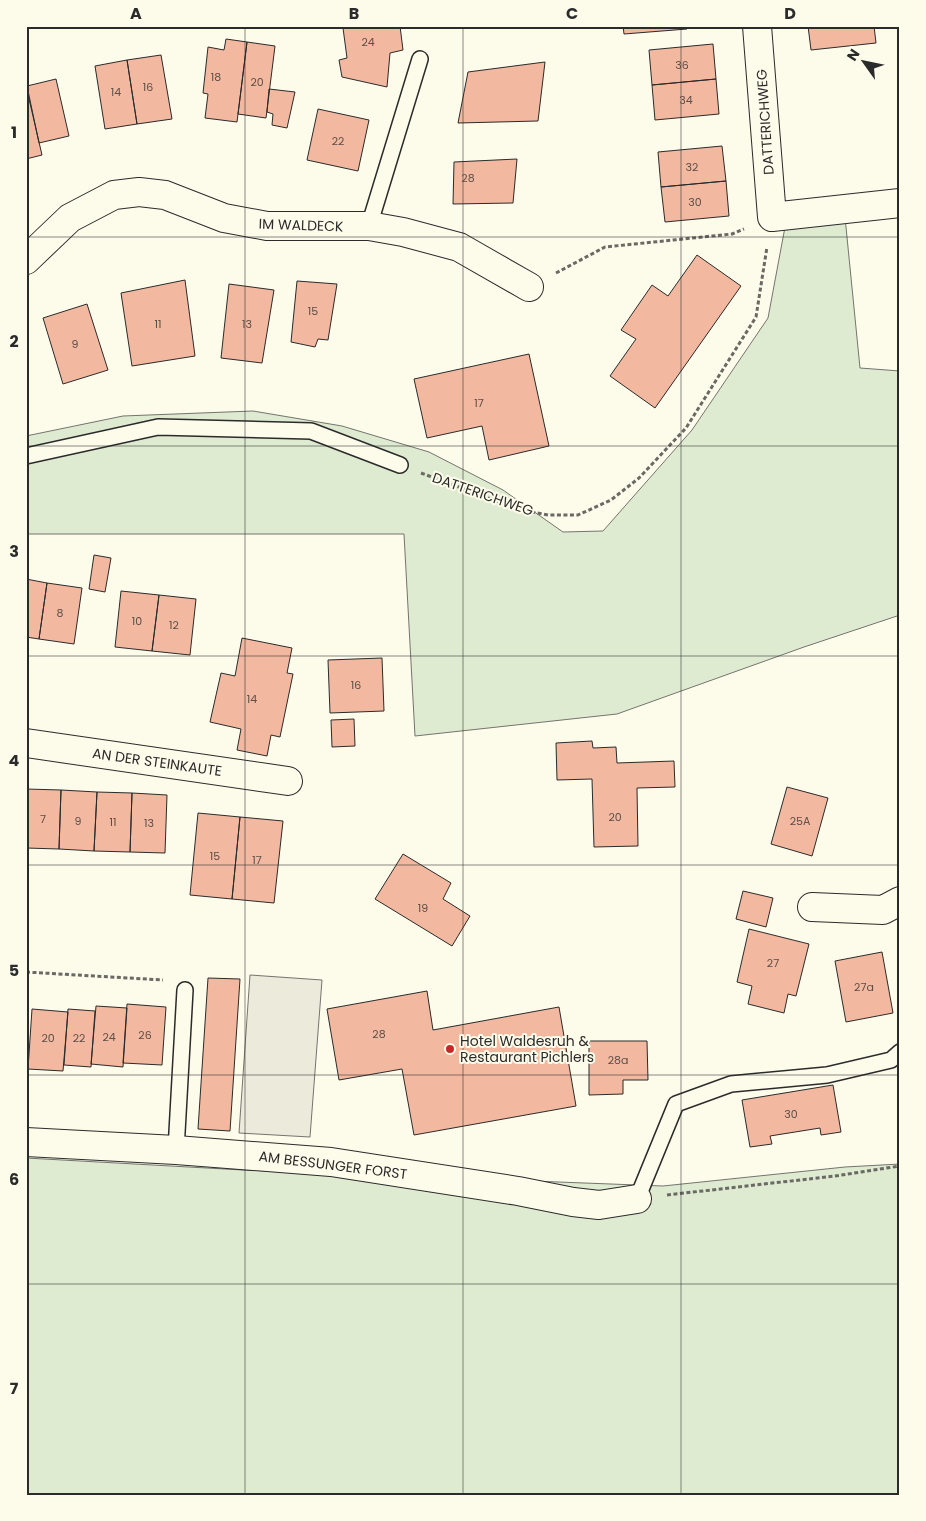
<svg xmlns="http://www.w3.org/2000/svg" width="926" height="1521" font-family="Poppins,sans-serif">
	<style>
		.green { fill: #deebd1; stroke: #74746e }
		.parking { fill: #eceadb; stroke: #74746e }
		.building { fill: #f2b8a0; stroke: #2b2b2b }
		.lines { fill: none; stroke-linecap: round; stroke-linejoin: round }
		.lane-casing { stroke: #2b2b2b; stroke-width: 18 }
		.street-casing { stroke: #2b2b2b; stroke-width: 30 }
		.path { stroke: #6a6964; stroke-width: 3; stroke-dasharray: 4 2.5; stroke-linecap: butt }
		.lane { stroke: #fdfbea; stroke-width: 15 }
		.street { stroke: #fdfbea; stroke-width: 28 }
		.grid { fill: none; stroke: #2b2b2b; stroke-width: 1; stroke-opacity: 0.55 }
		.poi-dot { fill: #c62828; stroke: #fdfbea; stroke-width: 2 }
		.labels { text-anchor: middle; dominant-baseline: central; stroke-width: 4; stroke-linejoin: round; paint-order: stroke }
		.number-label { font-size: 11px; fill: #5d4e48 }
		.street-label { font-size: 14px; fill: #2b2b2b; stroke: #fdfbea }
		.poi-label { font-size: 14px; fill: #2b2b2b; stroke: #fdfbea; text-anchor: start }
		.neatline { fill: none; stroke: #2b2b2b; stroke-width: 2 }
		.grid-label { font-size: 16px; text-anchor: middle; font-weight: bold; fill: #2b2b2b }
	</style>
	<rect width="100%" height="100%" fill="#fdfbea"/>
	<!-- green -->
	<path class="green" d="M 845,217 L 860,368 L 900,371 L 900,615 L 804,647 L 617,714 L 415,736 L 404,534 L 26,534 L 26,436 L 123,416 L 253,411 L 342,426 L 429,452 L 503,490 L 563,532 L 603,531 L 692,430 L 768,318 L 785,227 Z
		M 26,1158 L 243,1170 L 663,1186 L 845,1167 L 900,1164 L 900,1495 L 26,1495 Z"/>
	<!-- parking -->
	<path class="parking" d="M 250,975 L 322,980 L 310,1137 L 239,1133 Z"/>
	<!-- building -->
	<path class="building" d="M 355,26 L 400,26 L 403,50 L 390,53 L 387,87 L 342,77 L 339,60 L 347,58 L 343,28 Z
		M 623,26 L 686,26 L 687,29 L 624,34 Z
		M 808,26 L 874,26 L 876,43 L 811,50 Z
		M 226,39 L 247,42 L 237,122 L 205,118 L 208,94 L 203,93 L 208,47 L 224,50 Z
		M 247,42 L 275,46 L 266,118 L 238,114 Z
		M 713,44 L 716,79 L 652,85 L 649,50 Z
		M 161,55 L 172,119 L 137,124 L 127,60 Z
		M 127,60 L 137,124 L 105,129 L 95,66 Z
		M 545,62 L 538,121 L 458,123 L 468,72 Z
		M 56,79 L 69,136 L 39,143 L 27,86 Z
		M 716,79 L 719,114 L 655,120 L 652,85 Z
		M 26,86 L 42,155 L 26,159 Z
		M 269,89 L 295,92 L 287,128 L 272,125 L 273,114 L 267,112 Z
		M 318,109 L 369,120 L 358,171 L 307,160 Z
		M 722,146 L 726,181 L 661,187 L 658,152 Z
		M 517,159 L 513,203 L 453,204 L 454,162 Z
		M 726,181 L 729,216 L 665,222 L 661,187 Z
		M 697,255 L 741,286 L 655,408 L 610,376 L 636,339 L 621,330 L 652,285 L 668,296 Z
		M 185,280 L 195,356 L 132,366 L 121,293 Z
		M 297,281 L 337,284 L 328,340 L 318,339 L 315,347 L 291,342 Z
		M 229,284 L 274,290 L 262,363 L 221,358 Z
		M 87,304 L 108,370 L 63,384 L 43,318 Z
		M 529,354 L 549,446 L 489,460 L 482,426 L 427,438 L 414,379 Z
		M 94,555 L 111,558 L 105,592 L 89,589 Z
		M 26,579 L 47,583 L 39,639 L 26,637 Z
		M 47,583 L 82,588 L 74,644 L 39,639 Z
		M 121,591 L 159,595 L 152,651 L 115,647 Z
		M 159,595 L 196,599 L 190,655 L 152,651 Z
		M 242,638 L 292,648 L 287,673 L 293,674 L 280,737 L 271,735 L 267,756 L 237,750 L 241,729 L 210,722 L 221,673 L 235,676 Z
		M 382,658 L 384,711 L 330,713 L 328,660 Z
		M 354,719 L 355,746 L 332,747 L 331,720 Z
		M 592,741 L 593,748 L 616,747 L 617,763 L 674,761 L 675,787 L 637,788 L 638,846 L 594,847 L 592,779 L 557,780 L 556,743 Z
		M 787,787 L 828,798 L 812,856 L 771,844 Z
		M 26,789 L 61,790 L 59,849 L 26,848 Z
		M 61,790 L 97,792 L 94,851 L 59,849 Z
		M 97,792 L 132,793 L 130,852 L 94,851 Z
		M 132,793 L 167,795 L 165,853 L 130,852 Z
		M 198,813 L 240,817 L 232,899 L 190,895 Z
		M 240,817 L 283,821 L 274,903 L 232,899 Z
		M 403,854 L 451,883 L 443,899 L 470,916 L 452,946 L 375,899 Z
		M 743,891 L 773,898 L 766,927 L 736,919 Z
		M 749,929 L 809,944 L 796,996 L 788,994 L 784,1013 L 748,1004 L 752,986 L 737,982 Z
		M 882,952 L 893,1013 L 846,1022 L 835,961 Z
		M 208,978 L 240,979 L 230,1131 L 198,1129 Z
		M 427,991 L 433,1030 L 559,1007 L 576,1106 L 414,1135 L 402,1069 L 339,1080 L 327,1009 Z
		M 127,1004 L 166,1007 L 162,1065 L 123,1063 Z
		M 96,1006 L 127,1008 L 123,1067 L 91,1064 Z
		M 32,1009 L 68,1012 L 63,1071 L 28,1069 Z
		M 68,1009 L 95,1011 L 91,1067 L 64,1065 Z
		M 589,1041 L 647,1041 L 648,1080 L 623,1080 L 623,1094 L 589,1095 Z
		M 833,1085 L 841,1132 L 821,1135 L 820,1128 L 770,1136 L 772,1144 L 750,1147 L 742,1100 Z"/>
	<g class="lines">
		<defs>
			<path id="lane" d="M 369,226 L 420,59
				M 26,456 L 158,427 L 311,431 L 400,465
				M 176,1150 L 185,990
				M 637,1199 L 676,1104 L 731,1084 L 827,1075 L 891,1060 L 900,1052"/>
			<path id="street" d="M 757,26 L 772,217 L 900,203
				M 26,260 L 70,218 L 114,195 L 139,192 L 165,195 L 224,218 L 267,226 L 369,226 L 403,232 L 459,247 L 529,287
				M 26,743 L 288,781
				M 812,907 L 883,910 L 900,901
				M 26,1142 L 176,1150 L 331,1162 L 518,1191 L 573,1202 L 599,1205 L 637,1199"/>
		</defs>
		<!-- lane casing -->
		<use href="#lane" class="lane-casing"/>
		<!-- street casing -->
		<use href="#street" class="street-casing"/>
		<!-- path -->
		<path class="path" d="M 556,273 L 605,247 L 732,234 L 744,229
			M 421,473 L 518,509 L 548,515 L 578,515 L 611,500 L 639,478 L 686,428 L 756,317 L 767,247
			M 26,972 L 163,980
			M 667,1195 L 835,1176 L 900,1166"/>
		<!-- lane -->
		<use href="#lane" class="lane"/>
		<!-- street -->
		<use href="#street" class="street"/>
	</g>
	<!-- grid -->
	<path class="grid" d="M 245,26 L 245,1495M 463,26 L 463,1495M 681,26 L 681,1495M 26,237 L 900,237M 26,446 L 900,446M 26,656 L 900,656M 26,865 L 900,865M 26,1075 L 900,1075M 26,1284 L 900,1284"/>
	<!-- markers -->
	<circle class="poi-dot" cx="450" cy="1049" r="5"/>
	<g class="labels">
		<!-- number labels -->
		<g class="number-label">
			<text x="368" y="42">24</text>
			<text x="682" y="65">36</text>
			<text x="216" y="77">18</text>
			<text x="257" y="82">20</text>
			<text x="148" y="87">16</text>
			<text x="116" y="92">14</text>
			<text x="686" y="100">34</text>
			<text x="338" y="141">22</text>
			<text x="692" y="167">32</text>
			<text x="468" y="178">28</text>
			<text x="695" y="202">30</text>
			<text x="313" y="311">15</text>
			<text x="158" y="324">11</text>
			<text x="247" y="324">13</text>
			<text x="75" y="344">9</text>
			<text x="479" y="403">17</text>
			<text x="60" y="613">8</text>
			<text x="137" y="621">10</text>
			<text x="174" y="625">12</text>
			<text x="356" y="685">16</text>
			<text x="252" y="699">14</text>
			<text x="615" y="817">20</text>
			<text x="43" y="819">7</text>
			<text x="78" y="821">9</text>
			<text x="800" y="821">25A</text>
			<text x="113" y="822">11</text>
			<text x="149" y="823">13</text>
			<text x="215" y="856">15</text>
			<text x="257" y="860">17</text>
			<text x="423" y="908">19</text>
			<text x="773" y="963">27</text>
			<text x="864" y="987">27a</text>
			<text x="379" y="1034">28</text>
			<text x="145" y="1035">26</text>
			<text x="109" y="1037">24</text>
			<text x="48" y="1038">20</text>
			<text x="79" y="1038">22</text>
			<text x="618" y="1060">28a</text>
			<text x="791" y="1114">30</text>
		</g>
		<!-- street labels -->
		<g class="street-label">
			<text transform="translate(765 122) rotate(-94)">DATTERICHWEG</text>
			<text transform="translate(301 225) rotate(2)">IM WALDECK</text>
			<text transform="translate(483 494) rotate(19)">DATTERICHWEG</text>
			<text transform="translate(157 762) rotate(8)">AN DER STEINKAUTE</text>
			<text transform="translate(333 1165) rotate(7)">AM BESSUNGER FORST</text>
		</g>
		<!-- poi labels -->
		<g class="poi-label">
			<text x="460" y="1041">Hotel Waldesruh &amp;<tspan x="460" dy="16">Restaurant Pichlers</tspan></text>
		</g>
	</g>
	<!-- border -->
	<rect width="926" height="1521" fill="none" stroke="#fdfbea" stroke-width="55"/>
	<!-- north arrow -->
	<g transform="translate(864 62) rotate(303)" stroke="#fdfbea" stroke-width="4" paint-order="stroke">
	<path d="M0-4L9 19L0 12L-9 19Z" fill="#2b2b2b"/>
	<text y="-8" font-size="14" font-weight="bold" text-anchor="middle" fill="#2b2b2b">N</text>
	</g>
	<rect x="28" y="28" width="870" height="1466" class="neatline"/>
	<g class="grid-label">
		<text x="136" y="19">A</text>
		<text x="354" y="19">B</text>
		<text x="572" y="19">C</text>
		<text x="790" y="19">D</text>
		<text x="14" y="138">1</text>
		<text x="14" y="347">2</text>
		<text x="14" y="557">3</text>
		<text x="14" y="766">4</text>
		<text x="14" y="976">5</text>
		<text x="14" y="1185">6</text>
		<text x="14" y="1394">7</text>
	</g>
</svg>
